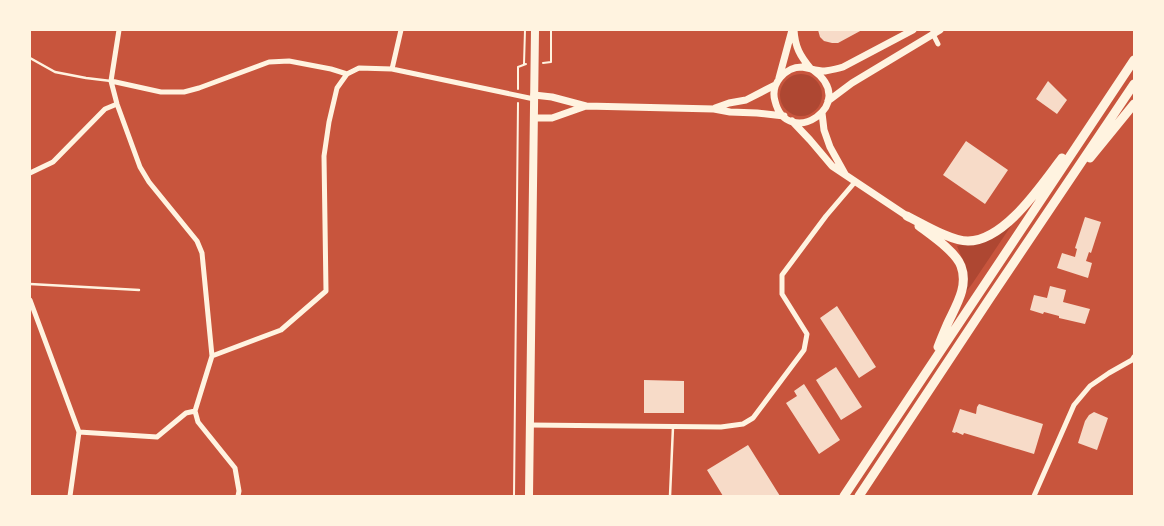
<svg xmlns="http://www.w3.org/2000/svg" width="1164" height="526" font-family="'Playfair Display',serif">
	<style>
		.green { fill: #ae4732 }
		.building { fill: #f7dbc8 }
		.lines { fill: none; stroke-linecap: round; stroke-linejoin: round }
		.path { stroke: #fff3e0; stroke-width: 2 }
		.service { stroke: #fff3e0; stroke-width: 2.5 }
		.minor { stroke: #fff3e0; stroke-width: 5 }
		.tertiary { stroke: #fff3e0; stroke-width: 7 }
		.secondary { stroke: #fff3e0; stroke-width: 8 }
		.trunk { stroke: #fff3e0; stroke-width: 9 }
	</style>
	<rect width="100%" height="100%" fill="#c8553d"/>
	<!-- green -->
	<path class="green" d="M780 95a21 21 0 1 1 42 0a21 21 0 1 1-42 0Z
		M 1011,226 L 972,284 L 965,293 L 965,265 L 957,246 Z"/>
	<!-- building -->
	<path class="building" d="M 818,30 L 862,30 L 838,43 L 832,43 L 824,41 L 820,37 Z
		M 1048,81 L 1067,100 L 1057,114 L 1036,99 Z
		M 966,141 L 1008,170 L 985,204 L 943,175 Z
		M 1085,217 L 1101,222 L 1091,253 L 1089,252 L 1086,261 L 1092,263 L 1088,278 L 1057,268 L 1062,253 L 1075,257 L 1077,249 L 1075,248 Z
		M 1050,286 L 1066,290 L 1063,302 L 1090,309 L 1085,324 L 1059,318 L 1059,316 L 1044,312 L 1043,314 L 1030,310 L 1034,295 L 1047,298 Z
		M 837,306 L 876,367 L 859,378 L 820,318 Z
		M 836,367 L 862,407 L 841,420 L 816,380 Z
		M 644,380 L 684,381 L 684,413 L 644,413 Z
		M 804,384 L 840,440 L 819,454 L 786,403 L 797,396 L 794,391 Z
		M 979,404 L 1043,424 L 1034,454 L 964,433 L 963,435 L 956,432 L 955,433 L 952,432 L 960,409 L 976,414 L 977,407 Z
		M 1094,412 L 1108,418 L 1097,450 L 1078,443 L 1085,421 L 1089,415 Z
		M 748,445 L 780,496 L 723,496 L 707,470 Z"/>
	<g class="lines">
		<!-- path -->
		<path class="path" d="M 543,63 L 551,62 L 551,30
			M 524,64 L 525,30
			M 518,89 L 518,67 L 526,64
			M 514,496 L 518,103"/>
		<!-- service -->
		<path class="service" d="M 30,58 L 55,72 L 86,78 L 111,81
			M 30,284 L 139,290
			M 670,496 L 673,427"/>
		<!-- minor -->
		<path class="minor" d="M 119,30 L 111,81 L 117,104 L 140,167 L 149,182 L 197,241 L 202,253 L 212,356 L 195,411 L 198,422 L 235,468 L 239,491 L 238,496
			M 933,30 L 933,34 L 938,44
			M 392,69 L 401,30
			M 111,81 L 161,92 L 184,92 L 199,88 L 269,62 L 289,61 L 331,69 L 347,74 L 359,68 L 392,69 L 534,99
			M 30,173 L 53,162 L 105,109 L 117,104
			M 30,300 L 79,432 L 70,496
			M 212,356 L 281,330 L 326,291 L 324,156 L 329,122 L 337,88 L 347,74
			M 530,425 L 721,427 L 743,424 L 753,418 L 804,350 L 807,334 L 782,294 L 782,275 L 826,216 L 855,182
			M 79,432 L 157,437 L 186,413 L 195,411
			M 1034,496 L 1074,405 L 1090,386 L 1109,373 L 1132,360 L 1134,357"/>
		<!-- tertiary -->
		<path class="tertiary" d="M 794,30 C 795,47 800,56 811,69
			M 813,70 C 861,104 787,151 775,101 C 770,84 785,67 802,67 C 810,68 816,71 825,71 C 831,70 837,69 843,67 L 913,30
			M 779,78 L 792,30
			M 534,95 L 552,97 L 586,106
			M 828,101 L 852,83 L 940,30
			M 715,108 L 729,103 L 746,100 L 775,85
			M 822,113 L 824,130 L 830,147 L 845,174
			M 534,118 L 552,118 L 586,106 L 714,109 L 730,112 L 757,113 L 784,116
			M 792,121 L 810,140 L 832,166 L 907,216"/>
		<!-- secondary -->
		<path class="secondary" d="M 529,496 L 535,30"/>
		<!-- trunk -->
		<path class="trunk" d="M 1090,158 L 1134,104
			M 907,216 C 923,224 951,241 968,241 C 1005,241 1042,184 1062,158
			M 919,226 C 931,235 956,252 961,266 C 969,287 955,307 947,325 C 944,332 941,339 938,347
			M 844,496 L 1134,60
			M 859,496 L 990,298 L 1134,84"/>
	</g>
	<!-- border -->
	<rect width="1164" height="526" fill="none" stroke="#fff3e0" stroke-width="62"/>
</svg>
